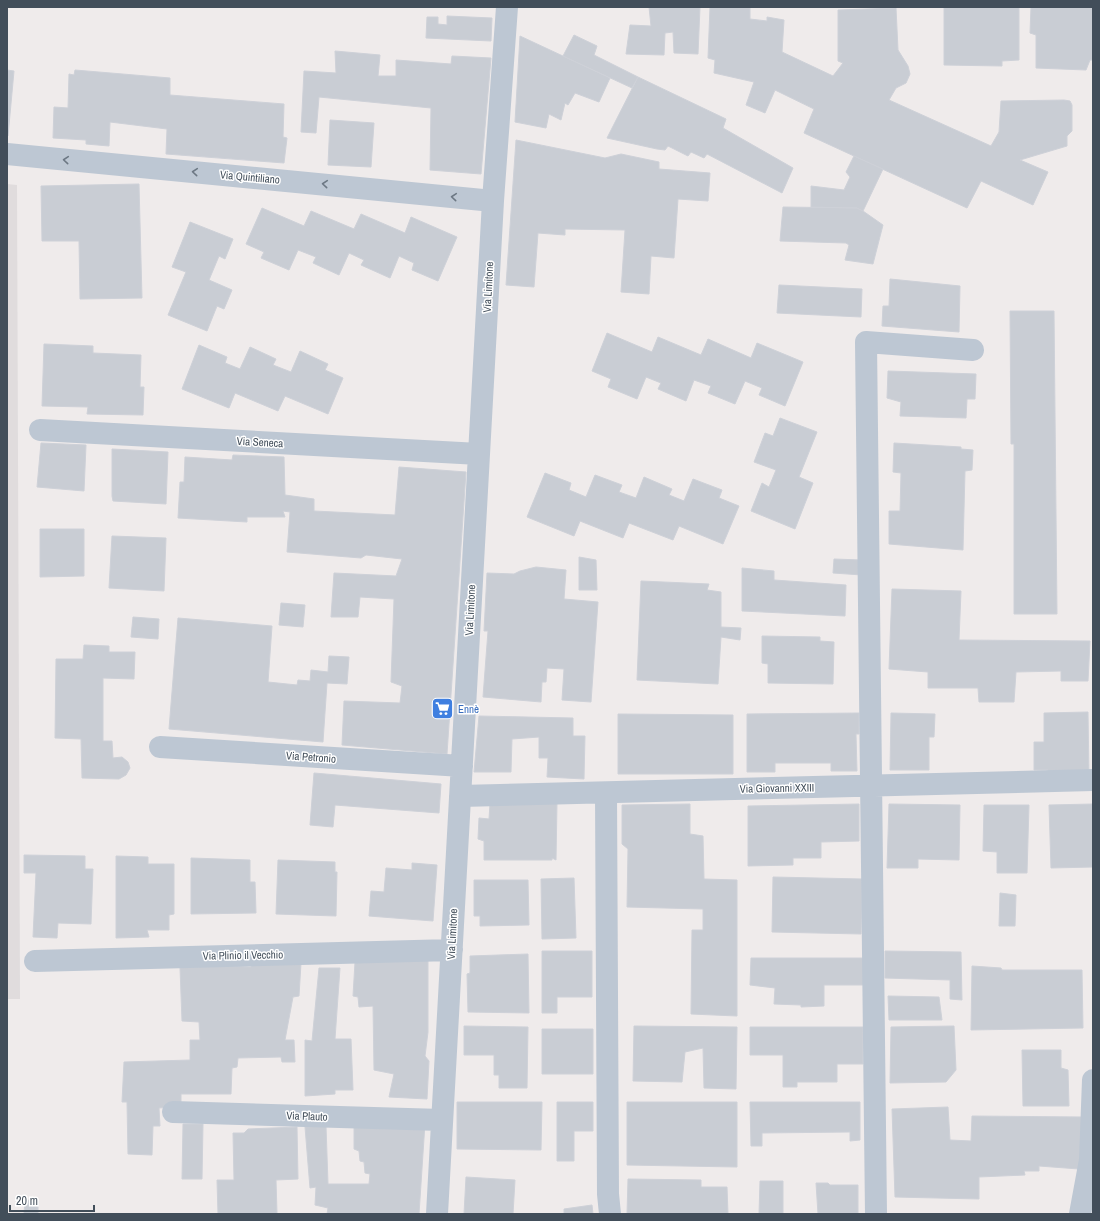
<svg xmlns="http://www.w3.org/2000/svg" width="1100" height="1221" font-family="'Archivo Narrow',sans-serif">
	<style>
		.education { fill: #e0dcdd }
		.building { fill: #c9cdd4; stroke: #ced1d8 }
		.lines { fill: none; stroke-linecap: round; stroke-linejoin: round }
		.minor { stroke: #bdc7d3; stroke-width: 22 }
		.oneway { stroke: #6d7884 }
		.labels { text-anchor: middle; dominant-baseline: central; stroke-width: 3; stroke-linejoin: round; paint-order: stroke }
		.street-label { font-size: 11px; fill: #424e5a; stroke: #fff }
		.shop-label { font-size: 11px; fill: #366cbe; stroke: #fff; text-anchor: start }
	</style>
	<rect width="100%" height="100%" fill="#efebeb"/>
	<!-- education -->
	<path class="education" d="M 7,184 L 17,185 L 20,999 L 7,999 Z"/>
	<!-- building -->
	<path class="building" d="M 649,7 L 700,7 L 698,54 L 674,53 L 673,32 L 665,33 L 664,55 L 626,54 L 630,25 L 651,26 Z
		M 710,7 L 750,8 L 750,19 L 767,21 L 767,17 L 784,20 L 782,52 L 833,76 L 843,63 L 838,61 L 838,10 L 896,8 L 898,50 L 908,66 L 910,74 L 906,83 L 896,88 L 889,100 L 991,146 L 999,132 L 1001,101 L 1064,100 L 1070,101 L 1072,105 L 1072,131 L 1067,136 L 1067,146 L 1020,160 L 1048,172 L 1033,205 L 981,181 L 967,208 L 804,133 L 814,109 L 775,90 L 765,113 L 746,105 L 754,82 L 714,73 L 715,60 L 708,58 Z
		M 944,7 L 1019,7 L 1019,60 L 1002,61 L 1002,66 L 944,65 Z
		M 1031,7 L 1093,7 L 1093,60 L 1090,60 L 1086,70 L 1036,68 L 1036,35 L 1030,33 Z
		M 447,16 L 492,18 L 491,41 L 426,38 L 427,17 L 438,17 L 438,24 L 447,25 Z
		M 574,35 L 597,46 L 594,55 L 638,77 L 632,88 L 563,56 Z
		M 520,36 L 610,78 L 599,102 L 575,93 L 568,105 L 565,103 L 561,120 L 549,114 L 546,128 L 515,122 Z
		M 335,51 L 380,55 L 378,76 L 396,76 L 396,60 L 451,64 L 452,56 L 491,58 L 481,174 L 430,170 L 431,108 L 319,97 L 316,133 L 301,132 L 304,71 L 336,73 Z
		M 7,70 L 14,71 L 8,136 L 7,136 Z
		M 75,70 L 170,78 L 170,95 L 284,104 L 283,137 L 287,138 L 284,163 L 166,154 L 167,129 L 110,122 L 109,146 L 86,144 L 86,140 L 53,138 L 54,107 L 68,108 L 69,74 L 74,75 Z
		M 638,77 L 726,119 L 723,128 L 793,168 L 782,193 L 707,154 L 704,158 L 691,152 L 688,156 L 668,146 L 665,150 L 657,149 L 607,138 Z
		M 330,120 L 374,123 L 371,167 L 328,165 Z
		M 516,140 L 605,158 L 621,154 L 659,162 L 659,169 L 710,173 L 708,201 L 678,199 L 674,258 L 651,256 L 649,294 L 621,292 L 625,230 L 565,229 L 565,235 L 538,233 L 534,287 L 506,285 Z
		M 854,156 L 883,169 L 863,211 L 857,208 L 811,207 L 811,186 L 844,190 L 850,177 L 846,172 Z
		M 139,184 L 142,298 L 80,299 L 79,241 L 42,241 L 41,186 Z
		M 783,207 L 857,208 L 863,211 L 883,225 L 873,264 L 845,260 L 849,245 L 846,243 L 780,241 Z
		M 262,208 L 304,226 L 311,211 L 354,229 L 361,214 L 405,233 L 411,217 L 457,237 L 438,281 L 412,270 L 414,263 L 399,256 L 390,278 L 361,265 L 364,260 L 349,253 L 339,275 L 313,263 L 316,257 L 298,250 L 289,270 L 261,258 L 264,252 L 246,244 Z
		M 190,222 L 233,239 L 225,259 L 219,256 L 209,280 L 232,290 L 224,309 L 217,306 L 207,331 L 168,315 L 186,272 L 172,267 Z
		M 890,279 L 960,286 L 959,332 L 882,326 L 883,306 L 889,306 Z
		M 779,285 L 862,289 L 861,317 L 777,313 Z
		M 1010,311 L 1054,311 L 1057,614 L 1014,614 L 1014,444 L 1011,444 Z
		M 607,333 L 652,352 L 658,337 L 701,355 L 708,339 L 751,358 L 757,343 L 803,362 L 785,406 L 759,395 L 762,388 L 745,381 L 735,404 L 708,393 L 711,386 L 694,380 L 686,401 L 658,389 L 661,383 L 646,377 L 637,399 L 608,387 L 611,379 L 592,371 Z
		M 44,344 L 93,346 L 93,353 L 141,355 L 140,387 L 144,387 L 143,415 L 87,414 L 88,407 L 42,406 Z
		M 199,345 L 227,357 L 225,363 L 240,369 L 250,347 L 276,359 L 273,365 L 291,372 L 300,351 L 328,364 L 325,370 L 343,378 L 328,414 L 285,396 L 278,411 L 235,393 L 229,408 L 182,389 Z
		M 888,371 L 976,374 L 975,399 L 967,399 L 966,418 L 900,416 L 901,402 L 887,398 Z
		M 780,418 L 817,432 L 799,477 L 813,483 L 795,529 L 751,511 L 762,483 L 769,487 L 776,470 L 754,462 L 765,433 L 773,436 Z
		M 41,443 L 86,445 L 84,491 L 37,487 Z
		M 894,443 L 961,447 L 961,449 L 973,450 L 972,470 L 965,471 L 963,550 L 889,544 L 889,511 L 900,511 L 901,473 L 893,472 Z
		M 112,449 L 168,452 L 166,504 L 113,501 L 112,496 Z
		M 233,455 L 284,457 L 285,495 L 314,499 L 314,511 L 395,515 L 399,467 L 466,472 L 447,754 L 342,745 L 344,701 L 400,703 L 402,686 L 391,682 L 394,599 L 360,597 L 358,617 L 331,617 L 334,573 L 396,576 L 402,559 L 366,555 L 361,558 L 287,552 L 290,512 L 283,511 L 285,517 L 247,517 L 247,522 L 178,518 L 180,482 L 184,482 L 185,457 L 232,460 Z
		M 545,473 L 571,483 L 569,490 L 586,497 L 595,475 L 622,485 L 619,492 L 636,498 L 644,477 L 672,489 L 669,495 L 684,501 L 693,479 L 722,490 L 719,498 L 739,506 L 723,544 L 679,526 L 673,540 L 629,523 L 623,538 L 580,521 L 574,536 L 527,517 Z
		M 40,529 L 84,529 L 84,576 L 40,577 Z
		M 112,536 L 166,538 L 164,591 L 109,588 Z
		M 579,557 L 596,560 L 597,590 L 579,590 Z
		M 834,559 L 861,560 L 862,575 L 833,573 Z
		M 536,567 L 566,570 L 564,599 L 598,602 L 591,702 L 562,700 L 564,669 L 547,668 L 546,682 L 542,682 L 541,702 L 483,697 L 488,631 L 484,631 L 487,573 L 514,574 L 520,571 Z
		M 742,568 L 774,571 L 774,580 L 846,585 L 845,616 L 742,611 Z
		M 641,581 L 709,584 L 707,590 L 721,592 L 721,627 L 741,628 L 740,640 L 721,637 L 718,684 L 637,680 Z
		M 892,589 L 961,591 L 959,640 L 1090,641 L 1088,681 L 1061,681 L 1061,671 L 1016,672 L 1014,702 L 979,702 L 978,688 L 928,688 L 928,672 L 889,669 Z
		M 281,603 L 305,605 L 303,627 L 279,625 Z
		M 133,617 L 159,619 L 158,639 L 131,637 Z
		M 178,618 L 272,626 L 268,682 L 297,685 L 298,680 L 310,681 L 311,670 L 328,672 L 329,656 L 349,657 L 347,684 L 327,683 L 323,742 L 169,729 Z
		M 762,636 L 820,637 L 820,641 L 834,642 L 833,684 L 768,683 L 768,664 L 762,663 Z
		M 84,645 L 109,646 L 109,652 L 135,652 L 134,679 L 103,678 L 103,741 L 112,741 L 113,758 L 122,757 L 128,762 L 130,768 L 126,775 L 119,779 L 82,778 L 81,739 L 55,738 L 56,659 L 83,659 Z
		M 1088,712 L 1089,775 L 1047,776 L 1048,770 L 1034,770 L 1034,742 L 1044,742 L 1044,713 Z
		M 859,713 L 859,734 L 856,734 L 857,771 L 831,771 L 831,763 L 775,763 L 775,772 L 747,772 L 747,714 Z
		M 891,713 L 935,714 L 934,737 L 929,737 L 929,770 L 890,770 Z
		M 618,714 L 733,715 L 733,774 L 618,774 Z
		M 479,716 L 573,718 L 573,736 L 585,736 L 584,779 L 547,777 L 548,758 L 539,758 L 539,737 L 512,739 L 511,772 L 474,772 Z
		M 314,773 L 441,784 L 439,813 L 335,805 L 333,827 L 310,825 Z
		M 557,802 L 556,860 L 552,858 L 552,860 L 484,860 L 484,841 L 478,839 L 479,818 L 489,819 L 490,804 Z
		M 690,804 L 690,834 L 703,836 L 704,879 L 737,880 L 737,1016 L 691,1014 L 692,930 L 703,930 L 703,909 L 627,907 L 628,849 L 622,844 L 622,805 Z
		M 859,804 L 859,841 L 821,842 L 821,858 L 793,858 L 793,865 L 748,866 L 748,806 Z
		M 889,804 L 960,805 L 959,860 L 918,859 L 918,868 L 887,868 Z
		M 1093,804 L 1093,867 L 1051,868 L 1049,805 Z
		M 984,805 L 1029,805 L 1027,873 L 997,873 L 997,852 L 983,851 Z
		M 24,855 L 85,856 L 85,869 L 93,869 L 91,924 L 58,923 L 57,938 L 33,937 L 36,873 L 24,873 Z
		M 116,856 L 148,857 L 148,864 L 174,864 L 174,914 L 169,915 L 169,930 L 147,930 L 149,937 L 116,938 Z
		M 191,858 L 250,860 L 250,882 L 255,882 L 256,913 L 191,914 Z
		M 278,860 L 335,862 L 335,872 L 337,872 L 336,916 L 276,914 Z
		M 412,863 L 437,865 L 433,921 L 369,916 L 371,891 L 384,892 L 386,868 L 412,870 Z
		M 773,877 L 862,879 L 861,934 L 772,932 Z
		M 574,878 L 576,938 L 542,939 L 541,879 Z
		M 474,880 L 528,880 L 529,925 L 480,926 L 480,916 L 474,916 Z
		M 1000,893 L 1016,895 L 1015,926 L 999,926 Z
		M 542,951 L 592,951 L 592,997 L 557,997 L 557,1013 L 542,1013 Z
		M 885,951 L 961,952 L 962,1000 L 950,999 L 950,980 L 885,978 Z
		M 528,954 L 529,1013 L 468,1012 L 467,974 L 470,973 L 470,956 Z
		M 751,958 L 863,958 L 865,985 L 824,985 L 824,1006 L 801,1007 L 801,1005 L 774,1004 L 775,988 L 750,985 Z
		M 428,960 L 428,1032 L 425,1056 L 429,1061 L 427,1099 L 389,1097 L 394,1074 L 374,1070 L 373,1006 L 359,1007 L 358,997 L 353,996 L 355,962 Z
		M 252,962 L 301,963 L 299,996 L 293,997 L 285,1040 L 294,1040 L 295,1062 L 282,1062 L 281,1057 L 238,1058 L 237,1067 L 232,1068 L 231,1094 L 181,1094 L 181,1106 L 159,1108 L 160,1126 L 153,1126 L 152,1155 L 128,1154 L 127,1102 L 122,1102 L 124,1062 L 190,1060 L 190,1040 L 200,1040 L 199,1022 L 182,1021 L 180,968 L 195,965 L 251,967 Z
		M 972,966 L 1001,968 L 1002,970 L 1082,970 L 1083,1028 L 971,1030 Z
		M 319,968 L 340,968 L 335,1039 L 351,1039 L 353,1090 L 335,1090 L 335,1094 L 305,1096 L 305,1040 L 312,1041 Z
		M 888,996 L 939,997 L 942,1020 L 889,1020 Z
		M 464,1026 L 528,1027 L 527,1088 L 499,1088 L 499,1075 L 494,1075 L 494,1055 L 464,1055 Z
		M 634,1026 L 737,1027 L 736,1089 L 704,1088 L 703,1048 L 685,1052 L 682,1082 L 633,1081 Z
		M 954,1026 L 956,1070 L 946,1082 L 890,1083 L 891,1027 Z
		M 750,1027 L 863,1027 L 863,1064 L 837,1064 L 837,1082 L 797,1082 L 797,1087 L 783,1087 L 783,1055 L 750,1055 Z
		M 542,1029 L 593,1029 L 593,1074 L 542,1074 Z
		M 1022,1050 L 1061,1050 L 1061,1068 L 1068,1070 L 1069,1106 L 1023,1106 Z
		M 457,1102 L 542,1102 L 541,1150 L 457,1149 Z
		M 557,1102 L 593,1102 L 593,1131 L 574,1131 L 574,1161 L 557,1161 Z
		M 627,1102 L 737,1102 L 737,1167 L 627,1165 Z
		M 750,1102 L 860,1102 L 860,1140 L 850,1141 L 850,1132 L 762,1133 L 762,1146 L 751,1146 Z
		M 948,1107 L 950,1140 L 971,1141 L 972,1116 L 1084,1117 L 1079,1169 L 1039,1166 L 1039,1171 L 1024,1171 L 1025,1175 L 979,1177 L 979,1199 L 895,1197 L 892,1109 Z
		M 425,1123 L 419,1214 L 327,1214 L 328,1208 L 315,1205 L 316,1187 L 310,1188 L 305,1127 L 326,1126 L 328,1184 L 369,1184 L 370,1174 L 365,1173 L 364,1162 L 360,1161 L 359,1151 L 354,1149 L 354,1124 Z
		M 183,1124 L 203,1124 L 202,1179 L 182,1179 Z
		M 297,1127 L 298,1179 L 276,1180 L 277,1214 L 218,1214 L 217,1180 L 234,1180 L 233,1133 L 244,1133 L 248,1129 Z
		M 466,1177 L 515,1180 L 513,1214 L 464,1214 Z
		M 628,1179 L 701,1180 L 701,1187 L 727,1187 L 728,1214 L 627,1214 Z
		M 760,1181 L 783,1181 L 783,1214 L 759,1214 Z
		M 816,1183 L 828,1183 L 830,1185 L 858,1185 L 858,1214 L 818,1214 Z
		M 25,1200 L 38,1201 L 38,1214 L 24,1214 Z
		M 592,1205 L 593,1214 L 564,1214 L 564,1209 Z"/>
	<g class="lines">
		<!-- minor -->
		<path class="minor" d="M 7,154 L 493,201
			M 40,430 L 479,454
			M 160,747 L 462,766
			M 606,793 L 608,1194 L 610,1214
			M 460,796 L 1093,780
			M 35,961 L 452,950
			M 173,1112 L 442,1120
			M 437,1214 L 493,201 L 507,7
			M 876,1214 L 866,342 L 973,350
			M 1080,1214 L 1090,1160 L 1093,1080"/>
	</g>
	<!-- one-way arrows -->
	<defs><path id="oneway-chevron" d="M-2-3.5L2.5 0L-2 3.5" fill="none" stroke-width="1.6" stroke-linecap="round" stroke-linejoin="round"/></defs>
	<g class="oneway">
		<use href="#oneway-chevron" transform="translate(66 160) rotate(-175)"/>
		<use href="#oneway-chevron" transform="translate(195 172) rotate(-175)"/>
		<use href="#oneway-chevron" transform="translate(325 184) rotate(-175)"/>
		<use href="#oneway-chevron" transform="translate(454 197) rotate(-175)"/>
	</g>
	<!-- icons -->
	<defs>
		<symbol id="supermarket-square" viewBox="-11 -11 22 22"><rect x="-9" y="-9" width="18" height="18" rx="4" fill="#3f7fe0" stroke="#fff"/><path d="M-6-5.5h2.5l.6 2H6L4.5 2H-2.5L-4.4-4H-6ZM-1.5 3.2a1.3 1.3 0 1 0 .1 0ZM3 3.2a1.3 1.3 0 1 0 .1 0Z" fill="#fff"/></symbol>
	</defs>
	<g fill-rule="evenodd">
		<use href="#supermarket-square" x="430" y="696" width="25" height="25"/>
	</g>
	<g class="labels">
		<!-- street labels -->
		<g class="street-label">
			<text transform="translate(250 177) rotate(5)">Via Quintiliano</text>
			<text transform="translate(488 287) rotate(-87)">Via Limitone</text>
			<text transform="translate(260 442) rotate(3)">Via Seneca</text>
			<text transform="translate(470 610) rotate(-87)">Via Limitone</text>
			<text transform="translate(311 757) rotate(4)">Via Petronio</text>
			<text transform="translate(777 788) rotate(-1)">Via Giovanni XXIII</text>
			<text transform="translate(452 934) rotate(-87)">Via Limitone</text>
			<text transform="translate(243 955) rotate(-1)">Via Plinio il Vecchio</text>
			<text transform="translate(307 1116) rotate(2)">Via Plauto</text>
		</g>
		<!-- shop labels -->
		<g class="shop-label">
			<text x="458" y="709">Ennè</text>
		</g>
	</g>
	<!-- border -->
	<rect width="1100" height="1221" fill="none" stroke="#424e5a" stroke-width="16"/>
	<!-- scale -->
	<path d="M10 1205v6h84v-6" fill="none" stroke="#424e5a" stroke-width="2"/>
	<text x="16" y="1205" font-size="12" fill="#424e5a" stroke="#ffffff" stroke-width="3" paint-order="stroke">20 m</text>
</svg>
